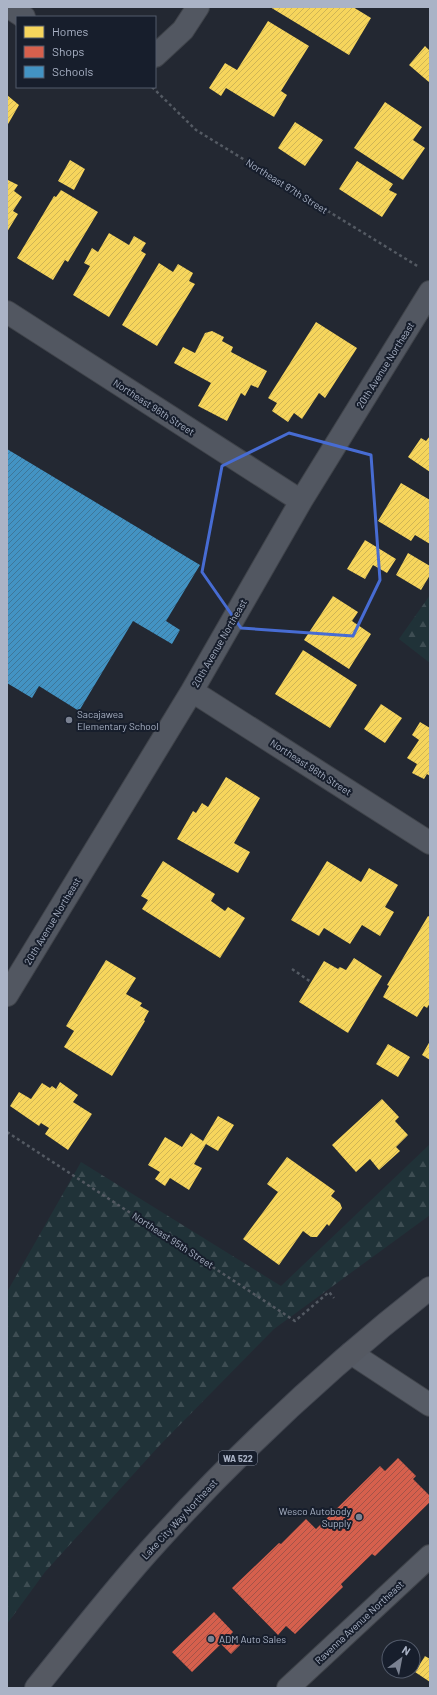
<svg xmlns="http://www.w3.org/2000/svg" width="437" height="1695" font-family="Barlow,sans-serif">
	<style>
		.forest { fill: url(#forest-firs) }
		.homes { fill: url(#homes-hatch) }
		.shops { fill: url(#shops-hatch) }
		.schools { fill: url(#schools-hatch) }
		.lines { fill: none; stroke-linecap: round; stroke-linejoin: round }
		.street-casing { stroke: #3f434a; stroke-width: 24 }
		.secondary-casing { stroke: #3f434a; stroke-width: 24 }
		.primary-casing { stroke: #40454f; stroke-width: 24 }
		.path { stroke: #545a63; stroke-width: 2.5; stroke-dasharray: 3 3; stroke-linecap: butt }
		.street { stroke: #525761; stroke-width: 22 }
		.secondary { stroke: #565b65; stroke-width: 22 }
		.primary { stroke: #555962; stroke-width: 22 }
		.marked { fill: none; stroke: #476cd3; stroke-width: 3; stroke-linejoin: round }
		.poi-dot { fill: #7b8292; stroke: #171e2c; stroke-width: 1.5 }
		.labels { text-anchor: middle; dominant-baseline: central; stroke-width: 4; stroke-linejoin: round; paint-order: stroke }
		.shield { fill: #171e2c; stroke: #7e8698; stroke-width: 1 }
		.shield-label { font-size: 9px; font-weight: bold; fill: #aab3c6 }
		.street-label { font-size: 10px; fill: #aab3c6; stroke: #171e2c }
		.poi-label { font-size: 10px; fill: #aab3c6; stroke: #171e2c; text-anchor: start }
	</style>
	<defs>
		<pattern id="forest-firs" width="22" height="20" patternUnits="userSpaceOnUse"><rect width="22" height="20" fill="#203238"/><path d="M5 1l3.5 6h-7zM16 11l3.5 6h-7z" fill="#3e4d53"/></pattern>
		<pattern id="homes-hatch" width="6" height="6" patternUnits="userSpaceOnUse"><rect width="6" height="6" fill="#f6d55c"/><path d="M-1 1l2-2M0 6l6-6M5 7l2-2" fill="none" stroke="#cfb555"/></pattern>
		<pattern id="shops-hatch" width="6" height="6" patternUnits="userSpaceOnUse"><rect width="6" height="6" fill="#d6604d"/><path d="M-1 1l2-2M0 6l6-6M5 7l2-2" fill="none" stroke="#a55348"/></pattern>
		<pattern id="schools-hatch" width="6" height="6" patternUnits="userSpaceOnUse"><rect width="6" height="6" fill="#4393c3"/><path d="M-1 1l2-2M0 6l6-6M5 7l2-2" fill="none" stroke="#3e779a"/></pattern>
	</defs>
	<rect width="100%" height="100%" fill="#232832"/>
	<!-- forest -->
	<path class="forest" d="M 430,595 L 430,663 L 399,639 Z
		M 430,1144 L 430,1215 L 274,1329 L 159,1446 L 45,1572 L 7,1624 L 7,1292 L 81,1162 L 281,1286 Z"/>
	<!-- homes -->
	<path class="homes" d="M 270,7 L 353,7 L 371,18 L 349,55 Z
		M 268,21 L 309,46 L 281,91 L 287,95 L 274,117 L 226,88 L 221,96 L 209,88 L 225,63 L 237,70 Z
		M 425,46 L 430,51 L 430,83 L 409,65 Z
		M 7,95 L 19,105 L 7,126 Z
		M 385,102 L 422,127 L 413,140 L 425,148 L 403,180 L 354,148 Z
		M 295,122 L 323,140 L 305,166 L 278,148 Z
		M 70,160 L 85,169 L 74,190 L 58,181 Z
		M 357,161 L 393,184 L 389,190 L 397,194 L 382,217 L 339,189 Z
		M 8,180 L 18,185 L 14,191 L 22,197 L 13,211 L 18,214 L 7,232 Z
		M 61,190 L 98,212 L 68,262 L 65,260 L 53,280 L 17,258 L 54,196 L 56,197 Z
		M 109,233 L 129,245 L 134,236 L 146,243 L 141,251 L 146,254 L 109,317 L 73,295 L 90,266 L 84,263 L 92,248 L 98,252 Z
		M 159,263 L 173,272 L 178,264 L 193,273 L 189,281 L 195,284 L 157,346 L 122,325 Z
		M 316,322 L 357,348 L 325,398 L 319,393 L 302,419 L 294,413 L 288,422 L 272,411 L 277,403 L 268,398 Z
		M 212,331 L 224,337 L 222,341 L 233,347 L 231,352 L 267,371 L 258,388 L 251,385 L 245,396 L 241,393 L 227,421 L 198,406 L 211,383 L 174,363 L 183,347 L 195,353 L 205,333 Z
		M 430,436 L 430,472 L 408,457 L 421,438 L 426,441 Z
		M 401,483 L 430,500 L 430,544 L 415,535 L 411,541 L 378,521 Z
		M 365,540 L 396,559 L 387,573 L 373,565 L 365,579 L 347,569 Z
		M 408,553 L 430,566 L 430,575 L 421,590 L 396,575 Z
		M 333,596 L 358,612 L 352,621 L 371,634 L 349,669 L 304,640 Z
		M 303,650 L 357,685 L 330,728 L 275,694 Z
		M 381,704 L 402,718 L 385,743 L 364,729 Z
		M 420,722 L 430,728 L 430,776 L 427,774 L 424,779 L 412,773 L 417,764 L 407,758 L 419,740 L 412,735 Z
		M 226,777 L 260,798 L 234,843 L 250,852 L 238,873 L 177,839 L 193,811 L 196,813 L 202,803 L 208,807 Z
		M 163,861 L 215,894 L 211,901 L 225,911 L 228,907 L 245,918 L 220,958 L 142,909 L 148,900 L 141,896 Z
		M 327,861 L 361,882 L 369,868 L 398,885 L 385,907 L 394,912 L 380,936 L 362,925 L 350,944 L 324,928 L 319,936 L 291,920 Z
		M 428,916 L 430,917 L 430,1003 L 427,1008 L 424,1006 L 417,1017 L 383,997 L 389,986 L 387,985 Z
		M 354,958 L 382,976 L 348,1033 L 299,1002 L 324,961 L 338,969 L 340,967 L 346,970 Z
		M 106,960 L 136,978 L 126,994 L 142,1003 L 140,1006 L 149,1011 L 144,1020 L 145,1021 L 112,1076 L 64,1047 L 74,1031 L 66,1026 Z
		M 430,1041 L 430,1060 L 422,1055 Z
		M 388,1044 L 410,1057 L 398,1077 L 376,1064 Z
		M 60,1082 L 78,1095 L 73,1102 L 92,1114 L 68,1150 L 45,1134 L 49,1128 L 41,1123 L 39,1126 L 10,1106 L 19,1092 L 31,1099 L 42,1083 L 50,1088 L 52,1086 L 56,1089 Z
		M 382,1099 L 399,1117 L 395,1121 L 408,1135 L 396,1147 L 400,1151 L 379,1170 L 370,1159 L 356,1172 L 332,1145 Z
		M 218,1116 L 234,1125 L 218,1151 L 206,1144 L 194,1164 L 202,1168 L 189,1190 L 170,1178 L 165,1186 L 155,1179 L 160,1172 L 148,1165 L 165,1137 L 182,1147 L 191,1133 L 203,1141 Z
		M 287,1157 L 335,1191 L 331,1196 L 340,1203 L 342,1208 L 329,1226 L 327,1224 L 317,1237 L 311,1237 L 303,1231 L 279,1265 L 243,1239 L 278,1192 L 267,1184 Z
		M 425,1656 L 430,1659 L 430,1682 L 415,1672 Z"/>
	<!-- shops -->
	<path class="shops" d="M 398,1458 L 416,1476 L 413,1479 L 430,1496 L 430,1502 L 375,1556 L 372,1554 L 341,1584 L 343,1587 L 295,1634 L 286,1626 L 278,1635 L 232,1588 L 279,1543 L 281,1544 L 306,1519 L 316,1529 L 380,1466 L 385,1471 Z
		M 214,1612 L 233,1632 L 231,1634 L 241,1644 L 231,1654 L 221,1644 L 192,1672 L 172,1652 Z"/>
	<!-- schools -->
	<path class="schools" d="M 7,449 L 200,565 L 166,621 L 180,630 L 172,644 L 133,621 L 79,711 L 39,686 L 32,698 L 7,683 Z"/>
	<g class="lines">
		<defs>
			<path id="street" d="M 9,7 L 24,17
				M 155,56 L 183,30 L 198,7
				M 7,312 L 301,501
				M 192,691 L 430,843
				M 7,995 L 192,691 L 301,501 L 430,292"/>
			<path id="secondary" d="M 351,1353 L 430,1405
				M 288,1688 L 430,1556"/>
			<path id="primary" d="M 36,1688 C 73,1642 109,1596 148,1552 C 234,1456 328,1368 430,1288"/>
		</defs>
		<!-- street casing -->
		<use href="#street" class="street-casing"/>
		<!-- secondary casing -->
		<use href="#secondary" class="secondary-casing"/>
		<!-- primary casing -->
		<use href="#primary" class="primary-casing"/>
		<!-- path -->
		<path class="path" d="M 152,87 L 196,130 L 419,267
			M 292,969 L 311,982
			M 7,1132 L 295,1321 L 329,1292 L 334,1298"/>
		<!-- street -->
		<use href="#street" class="street"/>
		<!-- secondary -->
		<use href="#secondary" class="secondary"/>
		<!-- primary -->
		<use href="#primary" class="primary"/>
	</g>
	<!-- marked area -->
	<path class="marked" d="M 289,433 L 371,455 L 380,580 L 353,636 L 241,628 L 202,572 L 222,466 Z"/>
	<!-- markers -->
	<g class="poi-dot">
		<circle cx="69" cy="720" r="4"/>
		<circle cx="359" cy="1517" r="4"/>
		<circle cx="211" cy="1639" r="4"/>
	</g>
	<g class="labels">
		<!-- shield labels -->
		<rect class="shield" x="219" y="1451" width="38" height="14" rx="3"/>
		<g class="shield-label">
			<text x="238" y="1458">WA 522</text>
		</g>
		<!-- street labels -->
		<g class="street-label">
			<text transform="translate(287 186) rotate(32)">Northeast 97th Street</text>
			<text transform="translate(385 365) rotate(-58)">20th Avenue Northeast</text>
			<text transform="translate(154 407) rotate(33)">Northeast 96th Street</text>
			<text transform="translate(219 643) rotate(-60)">20th Avenue Northeast</text>
			<text transform="translate(311 767) rotate(33)">Northeast 96th Street</text>
			<text transform="translate(52 921) rotate(-59)">20th Avenue Northeast</text>
			<text transform="translate(173 1240) rotate(33)">Northeast 95th Street</text>
			<text transform="translate(179 1519) rotate(-47)">Lake City Way Northeast</text>
			<text transform="translate(359 1622) rotate(-43)">Ravenna Avenue Northeast</text>
		</g>
		<!-- poi labels -->
		<g class="poi-label">
			<text x="77" y="714">Sacajawea<tspan x="77" dy="12">Elementary School</tspan></text>
			<text x="351" y="1511" text-anchor="end">Wesco Autobody<tspan x="351" dy="12">Supply</tspan></text>
			<text x="219" y="1639">ADM Auto Sales</text>
		</g>
	</g>
	<!-- border -->
	<rect width="437" height="1695" fill="none" stroke="#aab3c6" stroke-width="16"/>
	<!-- legend -->
	<rect x="16" y="16" width="140" height="72" fill="#171e2c" stroke="#525a6a"/>
	<rect x="24" y="26" width="20" height="12" fill="#f6d55c" stroke="#525a6a"/>
	<text x="52" y="36" font-size="12" fill="#aab3c6">Homes</text>
	<rect x="24" y="46" width="20" height="12" fill="#d6604d" stroke="#525a6a"/>
	<text x="52" y="56" font-size="12" fill="#aab3c6">Shops</text>
	<rect x="24" y="66" width="20" height="12" fill="#4393c3" stroke="#525a6a"/>
	<text x="52" y="76" font-size="12" fill="#aab3c6">Schools</text>
	<!-- north arrow -->
	<g transform="translate(401 1659) rotate(32)"><circle r="19" fill="#171e2c" stroke="#525a6a"/>
	<path d="M0-3L7 15L0 10L-7 15Z" fill="#7b8292"/>
	<text y="-6" font-size="11" font-weight="bold" text-anchor="middle" fill="#aab3c6">N</text>
	</g>
</svg>
